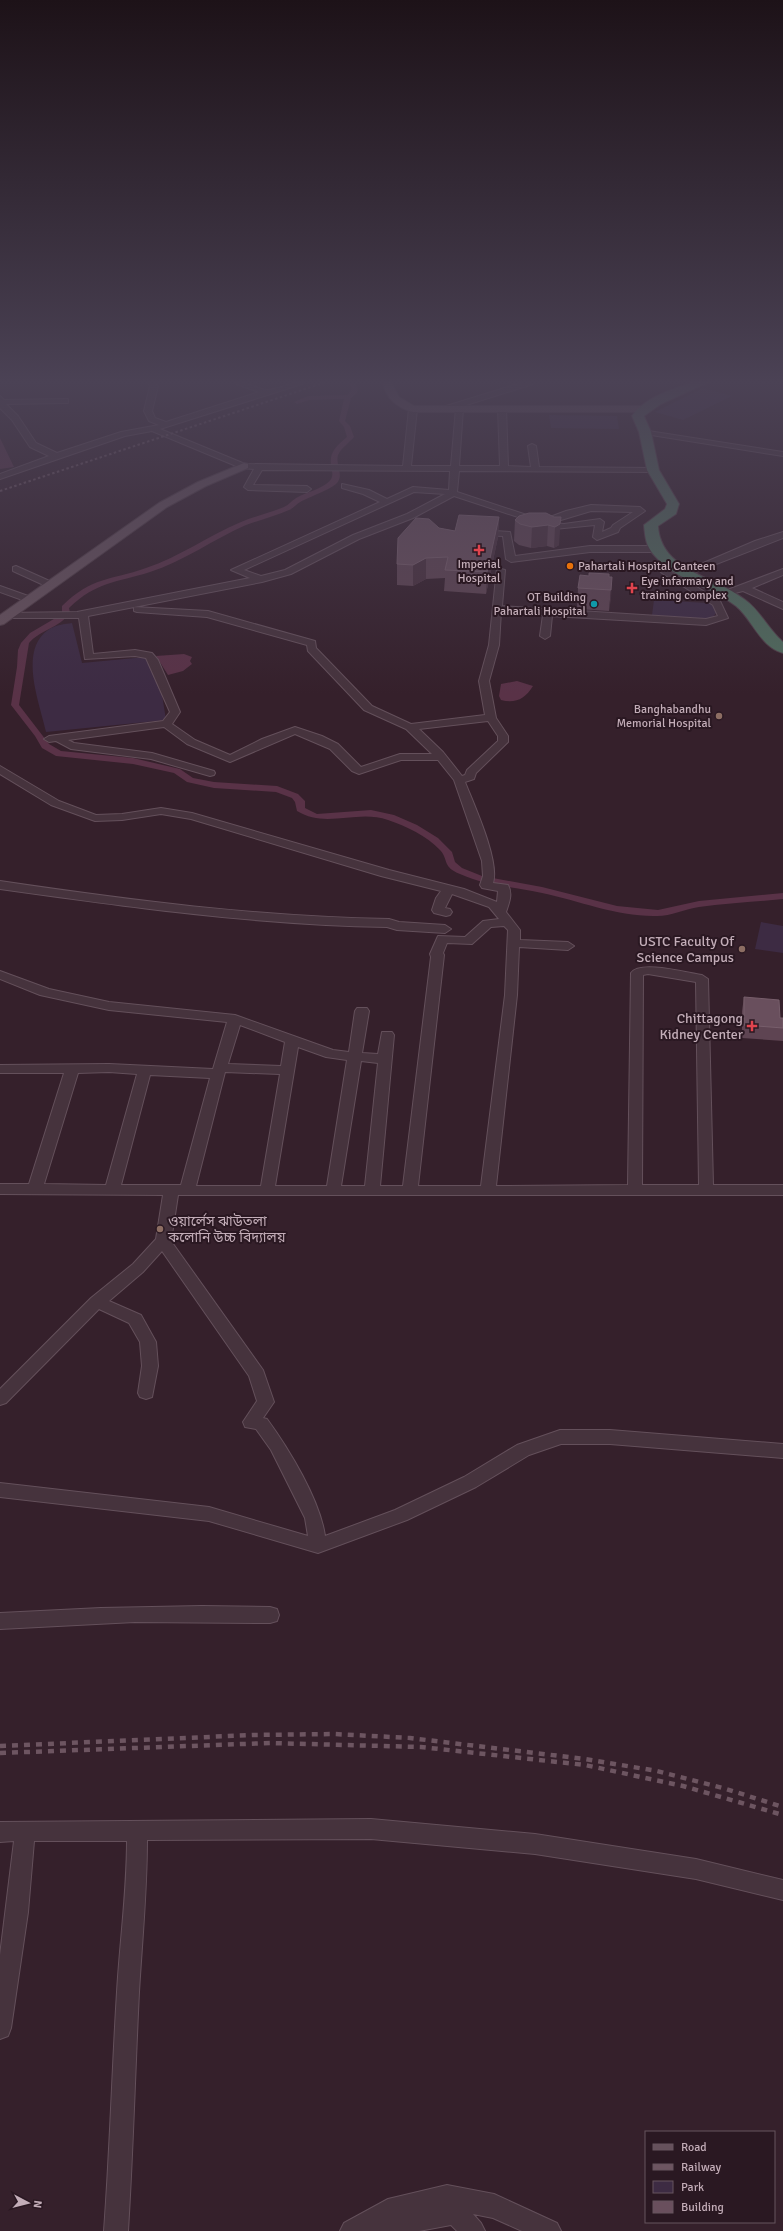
<svg xmlns="http://www.w3.org/2000/svg" width="783" height="2231" font-family="Signika,'Noto Sans Bengali',sans-serif">
	<style>
		.green { fill: #3d2b43 }
		.water { fill: #593247 }
		.lines { fill: none; stroke-linecap: round; stroke-linejoin: round }
		.canal { fill: #593247; fill-rule: evenodd }
		.minor-casing { stroke: #64505b; stroke-width: 2 }
		.major-casing { stroke: #4f3c46; stroke-width: 2 }
		.highway-casing { stroke: #503d48; stroke-width: 2 }
		.minor { fill: #46333d; fill-rule: evenodd }
		.major { fill: #66515c; fill-rule: evenodd }
		.highway { fill: #506b5d; fill-rule: evenodd }
		.rail-far1 { stroke: #6d5561; stroke-width: 2; stroke-dasharray: 2.5 2.5; stroke-linecap: butt }
		.rail { stroke: #6d5561; stroke-width: 4.5; stroke-dasharray: 6 6; stroke-linecap: butt }
		.wall { fill: #5e4452 }
		.shaded-wall { fill: #49313e }
		.building { fill: #694f5d; stroke: #775e6b }
		.health-dot { fill: #e0444e; stroke: #2a1822; stroke-width: 1.5 }
		.food-dot { fill: #e8710a; stroke: #2a1822; stroke-width: 1.5 }
		.culture-dot { fill: #0f9aa8; stroke: #2a1822; stroke-width: 1.5 }
		.education-dot { fill: #8d6e63; stroke: #2a1822; stroke-width: 1.5 }
		.labels { text-anchor: middle; dominant-baseline: central; stroke-width: 4; stroke-linejoin: round; paint-order: stroke }
		.far-poi-label { font-size: 12px; fill: #c3adb8; stroke: #2a1822; text-anchor: start }
		.poi-label { font-size: 14px; fill: #c3adb8; stroke: #2a1822; text-anchor: end }
	</style>
	<rect width="100%" height="100%" fill="#35202b"/>
	<!-- green -->
	<path class="green" d="M 703,388 L 732,396 L 683,420 L 655,412 Z
		M 549,415 L 617,416 L 619,429 L 551,428 Z
		M 654,600 L 708,603 L 713,604 L 717,612 L 712,618 L 708,619 L 652,615 Z
		M 72,623 L 82,663 L 156,656 L 166,720 L 46,732 C 40,704 18,651 48,630 C 55,625 65,624 72,623 Z
		M 761,922 L 783,926 L 783,953 L 755,949 Z"/>
	<!-- water -->
	<path class="water" d="M 0,438 L 14,467 L 0,469 Z
		M 184,654 L 192,657 L 190,661 L 192,664 L 183,671 L 168,675 L 156,656 Z
		M 517,681 L 533,686 C 525,699 515,704 501,700 L 499,696 L 501,684 Z"/>
	<g class="lines">
		<!-- canal -->
		<path class="canal" d="M 342,382 L 354,383 L 358,389 L 356,394 L 351,398 L 345,421 L 350,426 L 354,437 C 349,443 341,448 338,455 C 335,465 345,476 336,484 C 327,491 314,495 304,500 C 298,502 294,508 289,510 C 275,516 260,520 246,525 C 214,539 184,561 150,572 C 116,583 97,581 69,608 L 70,613 C 59,628 40,630 29,643 L 19,705 L 49,744 L 61,751 L 133,758 L 180,769 L 193,778 L 214,782 L 277,786 L 298,794 L 305,801 L 305,808 L 317,814 L 371,810 L 394,815 L 417,825 L 438,838 L 452,852 L 455,862 L 462,868 L 482,876 L 542,887 L 617,906 L 658,910 L 699,901 L 783,893 L 783,899 C 755,902 726,903 699,907 C 685,909 671,916 657,916 C 618,917 580,901 542,893 C 514,887 486,886 460,874 C 442,867 449,860 440,850 C 427,836 406,826 388,820 C 357,809 326,829 297,811 L 295,802 L 292,798 L 276,792 L 214,788 L 187,782 L 174,773 L 133,764 L 56,756 L 42,748 L 35,736 L 11,705 L 17,667 L 18,650 L 21,643 L 30,633 L 59,616 L 62,613 L 62,606 C 93,576 109,581 146,568 C 179,557 208,536 241,522 C 255,516 270,513 284,507 C 289,505 293,499 298,497 C 307,492 318,490 326,484 C 338,476 329,469 331,458 C 332,449 341,442 347,437 L 344,427 L 339,421 L 344,399 L 309,400 L 297,404 L 294,402 L 308,396 L 347,395 L 352,389 L 350,385 Z"/>
		<defs>
			<path id="minor" d="M 147,382 L 154,382 L 158,386 L 152,411 L 155,418 L 166,422 L 259,392 L 236,384 L 236,382 C 247,382 255,388 266,390 C 275,391 291,382 302,382 L 302,384 L 160,429 L 245,464 L 403,466 L 409,409 L 413,407 L 417,409 L 411,466 L 451,466 L 456,408 L 446,411 L 442,409 L 443,407 L 524,382 L 533,382 L 533,384 L 460,407 L 463,409 L 459,466 L 500,466 L 498,408 L 502,406 L 506,408 L 508,466 L 531,467 L 528,446 L 532,444 L 536,446 L 539,467 L 653,468 L 657,470 L 653,472 L 459,471 L 457,492 L 542,520 L 566,511 L 591,505 L 640,507 L 645,511 L 620,528 L 618,532 L 597,540 L 593,537 L 595,525 L 554,529 L 454,496 L 413,518 L 359,539 L 291,574 L 262,582 L 88,616 L 93,654 L 135,650 L 152,653 L 158,660 L 180,712 L 172,724 L 195,740 L 230,755 L 262,739 L 295,727 L 322,736 L 338,744 L 361,767 L 400,754 L 432,754 L 406,729 L 364,710 L 308,651 L 307,645 L 207,617 L 137,612 L 134,611 L 134,607 L 208,611 L 315,641 L 316,648 L 372,706 L 411,724 L 485,715 L 479,681 L 489,645 L 497,568 L 505,570 L 502,606 L 706,619 L 718,616 L 713,605 L 662,573 L 660,571 L 665,568 L 720,601 L 728,618 L 706,625 L 552,616 L 550,636 L 545,639 L 540,636 L 543,615 L 501,611 L 499,645 L 489,681 L 496,718 L 508,736 L 508,742 L 476,773 L 474,779 L 465,782 C 474,805 500,861 493,883 L 508,885 C 513,894 509,903 506,912 L 520,930 L 520,940 L 568,942 L 574,946 L 568,950 L 519,947 L 517,995 L 496,1186 L 628,1185 L 631,973 C 640,960 687,973 702,975 L 708,979 L 713,1185 L 783,1185 L 783,1195 L 178,1195 L 171,1241 L 263,1370 L 274,1402 L 263,1418 L 267,1419 C 289,1449 320,1500 325,1536 L 395,1510 L 464,1477 L 517,1445 L 560,1430 L 610,1430 L 783,1444 L 783,1458 L 610,1444 L 561,1444 L 529,1455 L 476,1487 L 407,1520 L 318,1553 L 209,1521 L 0,1497 L 0,1483 L 209,1507 L 308,1536 L 305,1518 L 271,1450 L 256,1429 L 245,1427 L 243,1422 L 257,1401 L 249,1376 L 162,1251 L 143,1272 L 109,1301 L 141,1315 L 156,1342 L 158,1366 L 152,1397 L 146,1399 L 140,1397 L 138,1393 L 142,1366 L 140,1342 L 129,1323 L 99,1309 L 6,1403 L 0,1405 L 0,1389 L 91,1298 L 133,1264 L 156,1239 L 163,1195 L 0,1194 L 0,1184 L 29,1184 L 64,1073 L 0,1073 L 0,1065 L 109,1064 L 213,1069 L 227,1022 L 109,1010 L 40,995 L 0,979 L 0,971 L 49,989 L 109,1002 L 235,1015 L 333,1050 L 349,1052 L 355,1011 L 357,1008 L 367,1008 L 369,1011 L 362,1053 L 378,1054 L 382,1032 L 392,1032 L 394,1035 L 380,1186 L 403,1186 L 431,957 L 430,954 L 438,936 L 465,937 L 483,921 L 499,919 L 489,907 L 452,894 L 445,908 L 450,909 L 452,912 L 450,915 L 446,916 L 434,913 L 432,910 L 436,898 L 441,891 L 381,876 L 191,819 L 161,814 L 122,820 L 95,821 L 51,805 L 0,774 L 0,766 L 59,801 L 96,815 L 122,814 L 161,808 L 192,813 L 389,870 L 464,889 L 497,902 L 498,891 L 482,888 L 480,885 L 483,876 L 482,861 L 454,780 L 438,760 L 401,760 L 359,774 L 352,771 L 330,749 L 295,734 L 230,762 L 187,744 L 164,727 L 68,740 L 74,743 L 152,753 L 214,771 L 215,773 L 214,775 L 210,776 L 151,759 L 71,749 L 56,741 L 49,742 L 44,739 L 49,736 L 163,721 L 170,712 L 146,658 L 135,656 L 85,659 L 79,618 L 8,618 L 3,615 L 5,613 L 77,612 L 250,578 L 231,570 L 380,502 L 363,494 L 342,488 L 342,484 L 369,490 L 387,499 L 413,487 L 449,490 L 450,471 L 262,470 L 253,485 L 307,486 L 311,489 L 307,492 L 248,490 L 244,487 L 254,469 L 241,468 L 152,431 L 125,436 L 0,479 L 0,474 L 49,456 L 30,447 L 12,420 L 0,408 L 0,396 L 4,400 L 68,399 L 68,403 L 65,403 L 6,404 L 18,416 L 36,443 L 57,453 L 121,432 L 159,425 L 149,421 L 144,411 L 150,386 ZM 414,492 L 445,494 L 407,514 L 353,535 L 285,570 L 261,576 L 244,570 ZM 591,511 L 633,512 L 613,525 L 611,528 L 602,532 L 604,522 L 600,519 L 564,524 L 551,523 ZM 488,721 L 498,736 L 498,741 L 467,770 L 465,775 L 462,776 L 443,752 L 419,729 ZM 504,926 L 508,930 L 505,995 L 481,1186 L 418,1186 L 444,955 L 443,953 L 447,943 L 472,944 L 491,927 ZM 648,974 L 696,982 L 699,1185 L 642,1185 L 643,975 ZM 240,1025 L 285,1042 L 281,1066 L 228,1064 ZM 298,1047 L 326,1057 L 347,1060 L 327,1186 L 275,1186 ZM 361,1061 L 378,1063 L 365,1186 L 341,1186 ZM 109,1072 L 137,1074 L 106,1185 L 44,1184 L 78,1073 ZM 225,1072 L 280,1074 L 261,1186 L 196,1186 ZM 150,1075 L 210,1078 L 181,1185 L 121,1185 Z
				M 642,430 L 783,452 L 783,456 L 645,434 L 641,432 Z
				M 480,530 L 510,532 L 515,556 L 590,546 L 656,546 L 660,549 L 656,552 L 590,552 L 511,562 L 506,559 L 503,536 L 477,535 L 476,533 Z
				M 783,532 L 783,538 L 688,575 L 680,573 L 755,541 Z
				M 16,566 L 54,583 L 56,585 L 54,587 L 48,587 L 13,571 L 13,567 Z
				M 783,569 L 783,575 L 752,588 L 783,602 L 783,609 L 743,591 L 727,595 L 722,592 Z
				M 0,586 L 31,597 L 33,599 L 28,602 L 0,592 Z
				M 0,881 C 129,900 259,917 389,919 L 399,922 L 445,925 L 451,929 L 445,933 L 397,930 L 387,927 C 258,925 128,907 0,889 Z
				M 202,1606 L 270,1607 L 277,1609 L 279,1615 L 277,1621 L 270,1623 L 135,1622 L 0,1629 L 0,1613 L 101,1608 Z
				M 371,1819 L 535,1834 L 696,1859 L 783,1880 L 783,1900 L 696,1879 L 535,1854 L 371,1839 L 147,1840 C 147,1891 142,1941 139,1992 C 135,2072 133,2151 128,2231 L 104,2231 C 110,2151 112,2072 117,1992 C 120,1941 127,1891 127,1841 L 34,1841 L 28,1912 L 11,2028 L 8,2036 L 0,2039 L 0,1955 L 14,1841 L 0,1842 L 0,1822 Z
				M 447,2185 L 494,2194 L 557,2223 L 561,2231 L 522,2231 L 493,2218 L 473,2214 L 481,2223 L 485,2231 L 457,2231 L 451,2225 L 419,2231 L 340,2231 L 344,2223 L 388,2199 Z"/>
			<path id="major" d="M 383,382 L 391,382 L 399,397 L 414,406 L 644,406 L 649,409 L 644,412 L 413,412 C 397,408 385,397 383,382 Z
				M 244,463 L 248,464 L 248,468 L 206,486 L 167,507 L 4,624 L 0,625 L 0,615 L 159,503 L 198,482 Z"/>
			<path id="highway" d="M 694,382 L 709,382 L 661,404 L 644,416 L 651,432 L 659,470 L 679,504 L 676,514 L 658,526 C 661,571 714,576 744,599 C 760,610 768,629 783,642 L 783,653 C 761,648 752,619 736,606 C 711,586 677,581 655,556 C 646,547 645,537 644,525 L 665,509 L 667,504 L 647,470 L 639,432 L 632,416 C 645,397 673,389 694,382 Z"/>
		</defs>
		<!-- minor casing -->
		<use href="#minor" class="minor-casing"/>
		<!-- major casing -->
		<use href="#major" class="major-casing"/>
		<!-- highway casing -->
		<use href="#highway" class="highway-casing"/>
		<!-- minor -->
		<use href="#minor" class="minor"/>
		<!-- major -->
		<use href="#major" class="major"/>
		<!-- highway -->
		<use href="#highway" class="highway"/>
		<!-- rail-far1 -->
		<path class="rail-far1" d="M 0,491 L 326,382"/>
		<!-- rail -->
		<path class="rail" d="M 0,1746 L 253,1735 L 334,1734 L 410,1738 L 585,1759 L 657,1771 L 723,1788 L 783,1807
			M 0,1753 L 270,1743 L 421,1747 L 585,1765 L 683,1786 L 783,1815"/>
	</g>
	<!-- wall -->
	<path class="wall" d="M 499,517 L 498,537 L 486,594 L 444,591 L 445,578 L 426,579 L 413,586 L 397,585 L 397,564 L 439,528 L 455,531 Z
		M 554,517 L 559,545 L 554,548 L 547,546 L 531,548 L 519,545 L 514,541 L 515,520 Z
		M 609,577 L 612,577 L 609,611 L 577,609 L 578,588 Z
		M 744,997 L 780,1018 L 783,1018 L 783,1041 L 742,1038 L 742,1011 Z"/>
	<!-- shaded-wall -->
	<path class="shaded-wall" d="M 499,517 L 498,537 L 486,594 L 487,572 Z
		M 561,517 L 559,545 L 554,548 L 555,527 Z
		M 548,525 L 547,546 L 531,548 L 532,527 Z
		M 426,558 L 426,579 L 413,586 L 413,565 Z
		M 612,577 L 611,599 L 609,611 L 611,590 Z"/>
	<!-- building -->
	<path class="building" d="M 529,513 L 546,513 L 554,517 L 561,517 L 560,524 L 555,527 L 548,525 L 532,527 L 520,524 L 515,520 L 519,516 Z
		M 459,515 L 499,517 L 487,572 L 445,570 L 448,557 L 426,558 L 413,565 L 397,564 L 398,538 L 416,518 L 429,519 L 439,528 L 455,531 Z
		M 589,573 L 609,574 L 609,577 L 612,577 L 611,590 L 578,588 L 580,575 L 589,576 Z
		M 744,997 L 779,1000 L 780,1018 L 783,1018 L 783,1028 L 744,1025 Z"/>
	<!-- sky -->
	<linearGradient id="sky" x2="0" y2="1"><stop stop-color="#1d1218"/><stop offset="0.55" stop-color="#4b4255"/><stop offset="1" stop-color="#4b4255" stop-opacity="0"/></linearGradient>
	<rect width="783" height="694" fill="url(#sky)"/>
	<!-- markers -->
	<g class="health-dot">
		<path d="M477 544h4v4h4v4h-4v4h-4v-4h-4v-4h4z"/>
		<path d="M630 582h4v4h4v4h-4v4h-4v-4h-4v-4h4z"/>
		<path d="M750 1020h4v4h4v4h-4v4h-4v-4h-4v-4h4z"/>
	</g>
	<circle class="food-dot" cx="570" cy="566" r="4"/>
	<circle class="culture-dot" cx="594" cy="604" r="4"/>
	<g class="education-dot">
		<circle cx="719" cy="716" r="4"/>
		<circle cx="742" cy="949" r="4"/>
		<circle cx="160" cy="1229" r="4"/>
	</g>
	<g class="labels">
		<!-- far-poi labels -->
		<g class="far-poi-label">
			<text x="479" y="564" text-anchor="middle">Imperial<tspan x="479" dy="14">Hospital</tspan></text>
			<text x="578" y="566">Pahartali Hospital Canteen</text>
			<text x="641" y="581">Eye infarmary and<tspan x="641" dy="14">training complex</tspan></text>
			<text x="586" y="597" text-anchor="end">OT Building<tspan x="586" dy="14">Pahartali Hospital</tspan></text>
			<text x="711" y="709" text-anchor="end">Banghabandhu<tspan x="711" dy="14">Memorial Hospital</tspan></text>
		</g>
		<!-- poi labels -->
		<g class="poi-label">
			<text x="734" y="941">USTC Faculty Of<tspan x="734" dy="16">Science Campus</tspan></text>
			<text x="743" y="1018">Chittagong<tspan x="743" dy="16">Kidney Center</tspan></text>
			<text x="168" y="1221" text-anchor="start">ওয়ার্লেস ঝাউতলা<tspan x="168" dy="16">কলোনি উচ্চ বিদ্যালয়</tspan></text>
		</g>
	</g>
	<!-- legend -->
	<rect x="645" y="2131" width="130" height="92" fill="#2a1822" stroke="#67545e"/>
	<rect x="653" y="2144" width="20" height="6" fill="#66515c" stroke="#67545e"/>
	<text x="681" y="2151" font-size="12" fill="#c3adb8">Road</text>
	<rect x="653" y="2164" width="20" height="6" fill="#6d5561" stroke="#67545e"/>
	<text x="681" y="2171" font-size="12" fill="#c3adb8">Railway</text>
	<rect x="653" y="2181" width="20" height="12" fill="#3d2b43" stroke="#67545e"/>
	<text x="681" y="2191" font-size="12" fill="#c3adb8">Park</text>
	<rect x="653" y="2201" width="20" height="12" fill="#694f5d" stroke="#67545e"/>
	<text x="681" y="2211" font-size="12" fill="#c3adb8">Building</text>
	<!-- north arrow -->
	<g transform="translate(28 2203) rotate(97)" stroke="#2a1822" stroke-width="3" paint-order="stroke">
	<path d="M0-3L7 15L0 10L-7 15Z" fill="#c3adb8"/>
	<text y="-6" font-size="11" font-weight="bold" text-anchor="middle" fill="#c3adb8">N</text>
	</g>
</svg>
